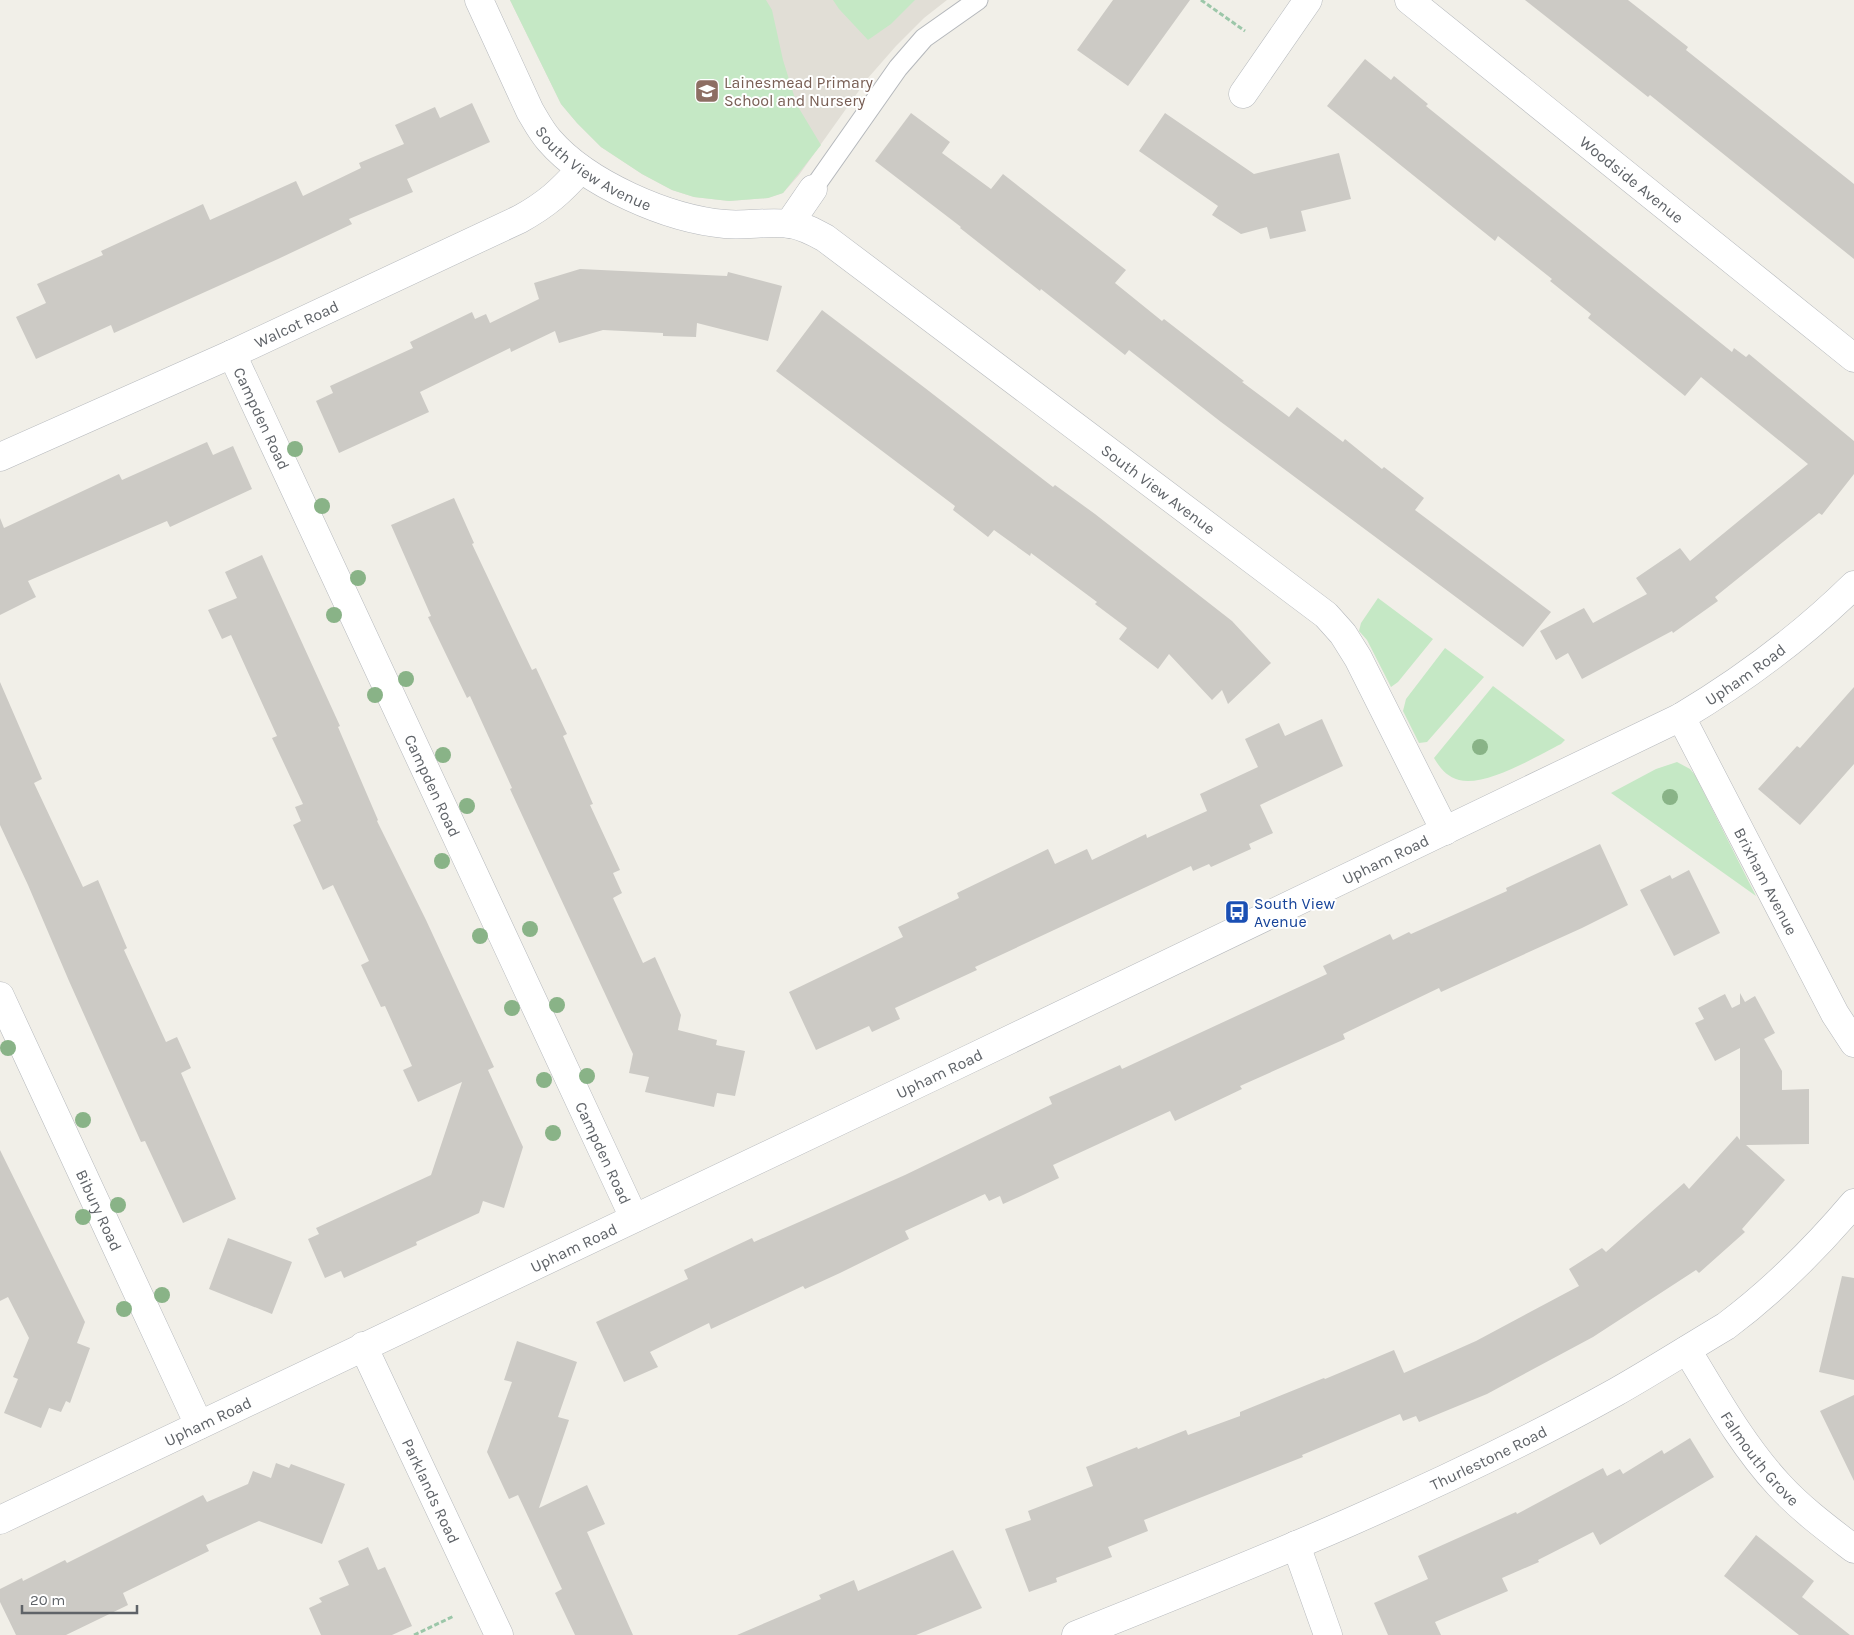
<svg xmlns="http://www.w3.org/2000/svg" width="1854" height="1635" font-family="Karla,sans-serif">
	<style>
		.education { fill: #e1ded6 }
		.green { fill: #c5e8c5 }
		.building { fill: #cccac5 }
		.lines { fill: none; stroke-linecap: round; stroke-linejoin: round }
		.service-casing { stroke: #b5b8bc; stroke-width: 21 }
		.minor-casing { stroke: #b5b8bc; stroke-width: 29 }
		.path { stroke: #9cc7a9; stroke-width: 3; stroke-dasharray: 5 2.5; stroke-linecap: butt }
		.service { stroke: #fff; stroke-width: 19 }
		.minor { stroke: #fff; stroke-width: 28 }
		.tree { fill: #89b387 }
		.labels { text-anchor: middle; dominant-baseline: central; stroke-width: 4; stroke-linejoin: round; paint-order: stroke }
		.education-label { font-size: 16px; fill: #785e54; stroke: #fff; text-anchor: start }
		.street-label { font-size: 16px; fill: #5f6368; stroke: #fff }
		.transit-label { font-size: 16px; fill: #164399; stroke: #fff; text-anchor: start }
	</style>
	<rect width="100%" height="100%" fill="#f1efe8"/>
	<!-- education -->
	<path class="education" d="M 510,0 L 947,0 L 924,18 L 896,46 L 868,78 L 799,175 L 783,193 L 768,198 L 729,201 L 694,197 L 672,190 L 642,174 L 601,147 L 577,123 L 561,104 Z"/>
	<!-- green -->
	<path class="green" d="M 510,0 L 766,0 L 772,10 L 783,60 L 797,105 L 821,145 L 783,193 L 768,198 L 729,201 L 694,197 L 672,190 L 642,174 L 601,147 L 577,123 L 561,104 Z
		M 833,0 L 915,0 L 891,24 L 868,40 L 839,9 Z
		M 1378,598 L 1433,639 L 1398,682 L 1391,687 L 1367,640 L 1359,631 L 1361,623 Z
		M 1445,648 L 1484,677 L 1427,742 L 1419,743 L 1403,711 L 1406,699 Z
		M 1493,686 L 1565,740 L 1561,744 C 1537,756 1486,787 1459,780 C 1447,777 1440,768 1434,758 Z
		M 1677,762 L 1690,769 L 1695,775 L 1756,896 L 1611,793 L 1656,769 Z"/>
	<!-- building -->
	<path class="building" d="M 1113,0 L 1190,0 L 1128,86 L 1077,50 Z
		M 1525,0 L 1628,0 L 1688,47 L 1686,50 L 1854,184 L 1854,259 L 1650,95 L 1648,97 Z
		M 1365,59 L 1391,80 L 1394,76 L 1428,104 L 1426,106 L 1732,352 L 1734,348 L 1746,357 L 1749,354 L 1854,441 L 1854,474 L 1822,515 L 1819,513 L 1715,597 L 1718,601 L 1673,633 L 1672,631 L 1582,679 L 1568,653 L 1556,660 L 1540,631 L 1584,608 L 1593,623 L 1647,594 L 1636,578 L 1680,548 L 1690,561 L 1808,464 L 1701,377 L 1685,396 L 1588,318 L 1591,314 L 1550,281 L 1552,279 L 1498,236 L 1495,241 L 1327,106 Z
		M 472,103 L 490,142 L 407,179 L 413,192 L 349,219 L 352,224 L 278,259 L 114,333 L 111,325 L 36,359 L 16,317 L 46,303 L 37,284 L 103,255 L 101,251 L 203,204 L 210,220 L 296,181 L 303,196 L 361,168 L 359,163 L 404,144 L 395,125 L 435,107 L 440,118 Z
		M 911,113 L 950,142 L 942,153 L 991,189 L 1003,174 L 1126,270 L 1115,283 L 1162,321 L 1164,319 L 1244,381 L 1242,382 L 1289,417 L 1297,407 L 1343,442 L 1345,439 L 1382,469 L 1384,467 L 1424,498 L 1415,510 L 1551,612 L 1523,647 L 1221,422 L 1129,350 L 1125,355 L 1041,289 L 1040,291 L 960,228 L 961,227 L 875,161 Z
		M 1165,113 L 1254,174 L 1339,153 L 1351,199 L 1301,211 L 1306,231 L 1270,239 L 1267,227 L 1241,234 L 1212,215 L 1218,206 L 1139,151 Z
		M 580,269 L 727,276 L 728,272 L 782,286 L 768,341 L 697,323 L 696,337 L 663,336 L 663,333 L 603,330 L 559,343 L 555,331 L 511,352 L 510,348 L 420,392 L 429,412 L 339,453 L 316,401 L 333,393 L 330,386 L 413,348 L 410,342 L 472,312 L 475,319 L 486,314 L 490,323 L 539,299 L 534,283 Z
		M 822,310 L 925,388 L 1053,487 L 1055,485 L 1095,514 L 1232,621 L 1271,663 L 1228,704 L 1222,690 L 1212,700 L 1169,654 L 1158,669 L 1119,639 L 1127,628 L 1095,604 L 1097,602 L 1031,553 L 1030,556 L 994,530 L 988,537 L 953,510 L 955,506 L 776,371 Z
		M 207,442 L 213,455 L 233,446 L 252,489 L 170,527 L 167,521 L 28,581 L 36,597 L 0,615 L 0,518 L 4,528 L 119,474 L 122,480 Z
		M 454,498 L 474,543 L 472,544 L 518,641 L 532,670 L 536,668 L 567,734 L 563,736 L 593,804 L 590,805 L 620,870 L 613,873 L 622,893 L 613,898 L 643,963 L 655,957 L 681,1015 L 678,1030 L 717,1040 L 716,1045 L 745,1051 L 735,1096 L 717,1093 L 714,1107 L 645,1092 L 649,1077 L 629,1073 L 633,1054 L 540,854 L 510,789 L 512,788 L 470,696 L 467,698 L 428,617 L 431,616 L 391,525 Z
		M 262,555 L 340,726 L 338,727 L 378,820 L 377,821 L 426,920 L 494,1067 L 488,1070 L 523,1147 L 504,1208 L 483,1201 L 479,1213 L 416,1242 L 417,1245 L 344,1278 L 341,1271 L 325,1278 L 308,1239 L 319,1234 L 316,1228 L 431,1175 L 462,1082 L 418,1102 L 403,1070 L 412,1066 L 385,1006 L 381,1007 L 361,965 L 369,961 L 333,885 L 323,890 L 293,825 L 301,821 L 295,807 L 303,804 L 272,738 L 277,736 L 231,635 L 222,639 L 208,610 L 237,598 L 225,572 Z
		M 0,682 L 42,779 L 34,783 L 83,887 L 98,880 L 127,948 L 124,950 L 166,1042 L 177,1037 L 191,1068 L 181,1073 L 236,1199 L 183,1223 L 145,1141 L 141,1142 L 69,981 L 28,885 L 0,825 Z
		M 1854,687 L 1854,764 L 1800,825 L 1758,789 L 1797,746 L 1800,748 Z
		M 1322,719 L 1343,766 L 1260,805 L 1273,833 L 1249,844 L 1251,849 L 1211,867 L 1209,864 L 1193,871 L 1191,866 L 975,967 L 977,970 L 895,1008 L 900,1019 L 872,1032 L 869,1026 L 816,1050 L 789,992 L 903,937 L 898,927 L 959,898 L 957,893 L 1048,849 L 1055,864 L 1087,849 L 1092,860 L 1146,834 L 1147,838 L 1207,811 L 1200,794 L 1258,767 L 1245,739 L 1279,723 L 1285,736 Z
		M 1600,844 L 1628,905 L 1582,928 L 1441,992 L 1439,988 L 1343,1034 L 1345,1039 L 1240,1086 L 1242,1089 L 1175,1121 L 1170,1111 L 1053,1165 L 1059,1178 L 1023,1195 L 1003,1204 L 1000,1196 L 989,1201 L 985,1194 L 905,1231 L 909,1239 L 840,1273 L 805,1289 L 803,1286 L 711,1329 L 709,1323 L 650,1352 L 658,1367 L 624,1382 L 596,1322 L 688,1279 L 684,1270 L 752,1238 L 754,1242 L 905,1175 L 1052,1104 L 1049,1097 L 1120,1065 L 1122,1069 L 1327,974 L 1323,966 L 1390,934 L 1393,940 L 1409,932 L 1411,934 L 1507,891 L 1506,888 Z
		M 1689,870 L 1720,933 L 1674,956 L 1640,890 L 1670,875 L 1672,879 Z
		M 1740,993 L 1745,1002 L 1755,996 L 1775,1033 L 1764,1039 L 1782,1071 L 1782,1090 L 1809,1089 L 1809,1144 L 1746,1145 L 1785,1180 L 1742,1229 L 1745,1232 L 1699,1273 L 1696,1270 L 1593,1337 L 1487,1394 L 1419,1422 L 1416,1416 L 1403,1421 L 1400,1414 L 1302,1455 L 1303,1457 L 1144,1520 L 1148,1531 L 1108,1547 L 1112,1557 L 1056,1578 L 1057,1582 L 1029,1592 L 1005,1529 L 1031,1520 L 1028,1511 L 1093,1486 L 1086,1467 L 1137,1447 L 1138,1449 L 1186,1430 L 1188,1435 L 1240,1416 L 1240,1412 L 1324,1378 L 1325,1379 L 1394,1350 L 1404,1373 L 1476,1341 L 1579,1286 L 1569,1269 L 1602,1248 L 1606,1252 L 1684,1183 L 1689,1189 L 1737,1136 L 1740,1140 L 1740,1048 L 1715,1061 L 1695,1023 L 1704,1019 L 1698,1008 L 1725,994 L 1732,1008 L 1740,1004 Z
		M 0,1150 L 85,1322 L 77,1343 L 90,1348 L 70,1403 L 66,1401 L 61,1412 L 49,1408 L 41,1428 L 4,1413 L 18,1379 L 13,1377 L 29,1338 L 8,1297 L 0,1301 Z
		M 228,1238 L 292,1262 L 272,1314 L 209,1289 Z
		M 1842,1276 L 1854,1278 L 1854,1380 L 1819,1372 Z
		M 517,1341 L 577,1362 L 558,1417 L 569,1420 L 539,1508 L 587,1485 L 605,1524 L 587,1532 L 633,1635 L 575,1635 L 555,1593 L 562,1589 L 518,1495 L 509,1499 L 487,1452 L 512,1382 L 504,1380 Z
		M 1854,1395 L 1854,1481 L 1820,1411 Z
		M 1690,1438 L 1714,1477 L 1600,1545 L 1593,1532 L 1538,1560 L 1539,1562 L 1502,1578 L 1508,1591 L 1435,1622 L 1441,1635 L 1388,1635 L 1374,1603 L 1428,1579 L 1418,1556 L 1516,1512 L 1517,1514 L 1603,1468 L 1607,1476 L 1620,1469 L 1623,1474 L 1662,1450 L 1664,1454 Z
		M 276,1463 L 289,1468 L 291,1464 L 345,1484 L 322,1544 L 259,1521 L 206,1545 L 209,1551 L 123,1593 L 128,1605 L 66,1635 L 16,1635 L 0,1602 L 0,1589 L 22,1578 L 23,1581 L 65,1560 L 67,1563 L 203,1495 L 207,1502 L 248,1484 L 253,1471 L 271,1478 Z
		M 1756,1535 L 1814,1581 L 1802,1597 L 1850,1635 L 1799,1635 L 1724,1576 Z
		M 368,1547 L 378,1570 L 385,1567 L 412,1626 L 392,1635 L 321,1635 L 309,1608 L 322,1602 L 319,1598 L 349,1585 L 338,1561 Z
		M 953,1550 L 982,1608 L 916,1635 L 737,1635 L 821,1599 L 819,1595 L 854,1580 L 858,1591 Z"/>
	<g class="lines">
		<defs>
			<path id="service" d="M 813,189 L 898,68 L 924,38 L 978,0"/>
			<g id="minor">
				<path id="s1" d="M 479,0 L 530,111 C 536,121 541,131 549,140 C 587,184 668,219 725,224 C 746,226 769,221 790,224 C 803,226 814,232 825,238 L 1326,615 L 1343,634 L 1358,658 L 1445,831"/>
				<path id="s2" d="M 1409,0 L 1854,358"/>
				<path d="M 1243,94 L 1308,0"/>
				<path d="M 789,224 L 813,189"/>
				<path id="s3" d="M 232,354 L 634,1218"/>
				<path id="s4" d="M 0,457 L 232,354 L 520,219 C 547,204 560,192 581,169"/>
				<path id="s5" d="M 1681,717 L 1835,1014 L 1854,1043"/>
				<path id="s6" d="M 0,996 L 199,1425"/>
				<path id="s7" d="M 363,1346 L 499,1635"/>
				<path id="s8" d="M 1687,1350 C 1715,1396 1742,1445 1779,1485 C 1801,1509 1828,1529 1854,1549"/>
				<path id="s9" d="M 0,1520 L 936,1075 L 1681,717 C 1743,680 1802,636 1854,585"/>
				<path d="M 1296,1545 L 1328,1635"/>
				<path id="s10" d="M 1076,1635 C 1259,1562 1443,1488 1616,1392 C 1653,1371 1689,1348 1726,1326 C 1774,1290 1815,1249 1854,1203"/>
			</g>
		</defs>
		<!-- service casing -->
		<use href="#service" class="service-casing"/>
		<!-- minor casing -->
		<use href="#minor" class="minor-casing"/>
		<!-- path -->
		<path class="path" d="M 1201,0 L 1245,31
			M 414,1635 L 454,1616"/>
		<!-- service -->
		<use href="#service" class="service"/>
		<!-- minor -->
		<use href="#minor" class="minor"/>
	</g>
	<!-- trees -->
	<g class="tree">
		<circle cx="295" cy="449" r="8"/>
		<circle cx="322" cy="506" r="8"/>
		<circle cx="358" cy="578" r="8"/>
		<circle cx="334" cy="615" r="8"/>
		<circle cx="406" cy="679" r="8"/>
		<circle cx="375" cy="695" r="8"/>
		<circle cx="1480" cy="747" r="8"/>
		<circle cx="443" cy="755" r="8"/>
		<circle cx="1670" cy="797" r="8"/>
		<circle cx="467" cy="806" r="8"/>
		<circle cx="442" cy="861" r="8"/>
		<circle cx="530" cy="929" r="8"/>
		<circle cx="480" cy="936" r="8"/>
		<circle cx="557" cy="1005" r="8"/>
		<circle cx="512" cy="1008" r="8"/>
		<circle cx="8" cy="1048" r="8"/>
		<circle cx="587" cy="1076" r="8"/>
		<circle cx="544" cy="1080" r="8"/>
		<circle cx="83" cy="1120" r="8"/>
		<circle cx="553" cy="1133" r="8"/>
		<circle cx="118" cy="1205" r="8"/>
		<circle cx="83" cy="1217" r="8"/>
		<circle cx="162" cy="1295" r="8"/>
		<circle cx="124" cy="1309" r="8"/>
	</g>
	<!-- icons -->
	<defs>
		<symbol id="school-square" viewBox="-11 -11 22 22"><rect x="-9" y="-9" width="18" height="18" rx="4" fill="#8d6e63" stroke="#fff"/><path d="M0-5L7-2L0 1L-7-2ZM-4 1L0 2.5L4 1V4Q0 6-4 4Z" fill="#fff"/></symbol>
		<symbol id="bus-square" viewBox="-11 -11 22 22"><rect x="-9" y="-9" width="18" height="18" rx="4" fill="#1a4fb4" stroke="#fff"/><path d="M-5-6H5V4H4V6H2V4H-2V6H-4V4H-5ZM-3.5-4V0h7V-4ZM-3.5 1.2v1.5H-2V1.2ZM2 1.2v1.5H3.5V1.2Z" fill="#fff"/></symbol>
	</defs>
	<g fill-rule="evenodd">
		<use href="#school-square" x="693" y="77" width="28" height="28"/>
		<use href="#bus-square" x="1223" y="898" width="28" height="28"/>
	</g>
	<g class="labels">
		<!-- education labels -->
		<g class="education-label">
			<text x="724" y="82">Lainesmead Primary<tspan x="724" dy="18">School and Nursery</tspan></text>
		</g>
		<!-- street labels -->
		<g class="street-label">
			<text stroke="none"><textPath href="#s1" startOffset="210">South View Avenue</textPath></text>
			<text stroke="none"><textPath href="#s2" startOffset="286">Woodside Avenue</textPath></text>
			<text stroke="none"><textPath href="#s4" startOffset="325">Walcot Road</textPath></text>
			<text stroke="none"><textPath href="#s3" startOffset="71">Campden Road</textPath></text>
			<text stroke="none"><textPath href="#s1" startOffset="876">South View Avenue</textPath></text>
			<text stroke="none"><textPath href="#s9" startOffset="1940">Upham Road</textPath></text>
			<text stroke="none"><textPath href="#s3" startOffset="476">Campden Road</textPath></text>
			<text stroke="none"><textPath href="#s9" startOffset="1535">Upham Road</textPath></text>
			<text stroke="none"><textPath href="#s5" startOffset="185">Brixham Avenue</textPath></text>
			<text stroke="none"><textPath href="#s9" startOffset="1040">Upham Road</textPath></text>
			<text stroke="none"><textPath href="#s3" startOffset="881">Campden Road</textPath></text>
			<text stroke="none"><textPath href="#s6" startOffset="236">Bibury Road</textPath></text>
			<text stroke="none"><textPath href="#s9" startOffset="635">Upham Road</textPath></text>
			<text stroke="none"><textPath href="#s9" startOffset="230">Upham Road</textPath></text>
			<text stroke="none"><textPath href="#s10" startOffset="449">Thurlestone Road</textPath></text>
			<text stroke="none"><textPath href="#s8" startOffset="131">Falmouth Grove</textPath></text>
			<text stroke="none"><textPath href="#s7" startOffset="160">Parklands Road</textPath></text>
		</g>
		<!-- transit labels -->
		<g class="transit-label">
			<text x="1254" y="903">South View<tspan x="1254" dy="18">Avenue</tspan></text>
		</g>
	</g>
	<!-- scale -->
	<path d="M22 1605v8h115v-8" fill="none" stroke="#5f6368" stroke-width="2.5"/>
	<text x="30" y="1605" font-size="15" fill="#5f6368" stroke="#ffffff" stroke-width="4" paint-order="stroke">20 m</text>
</svg>
